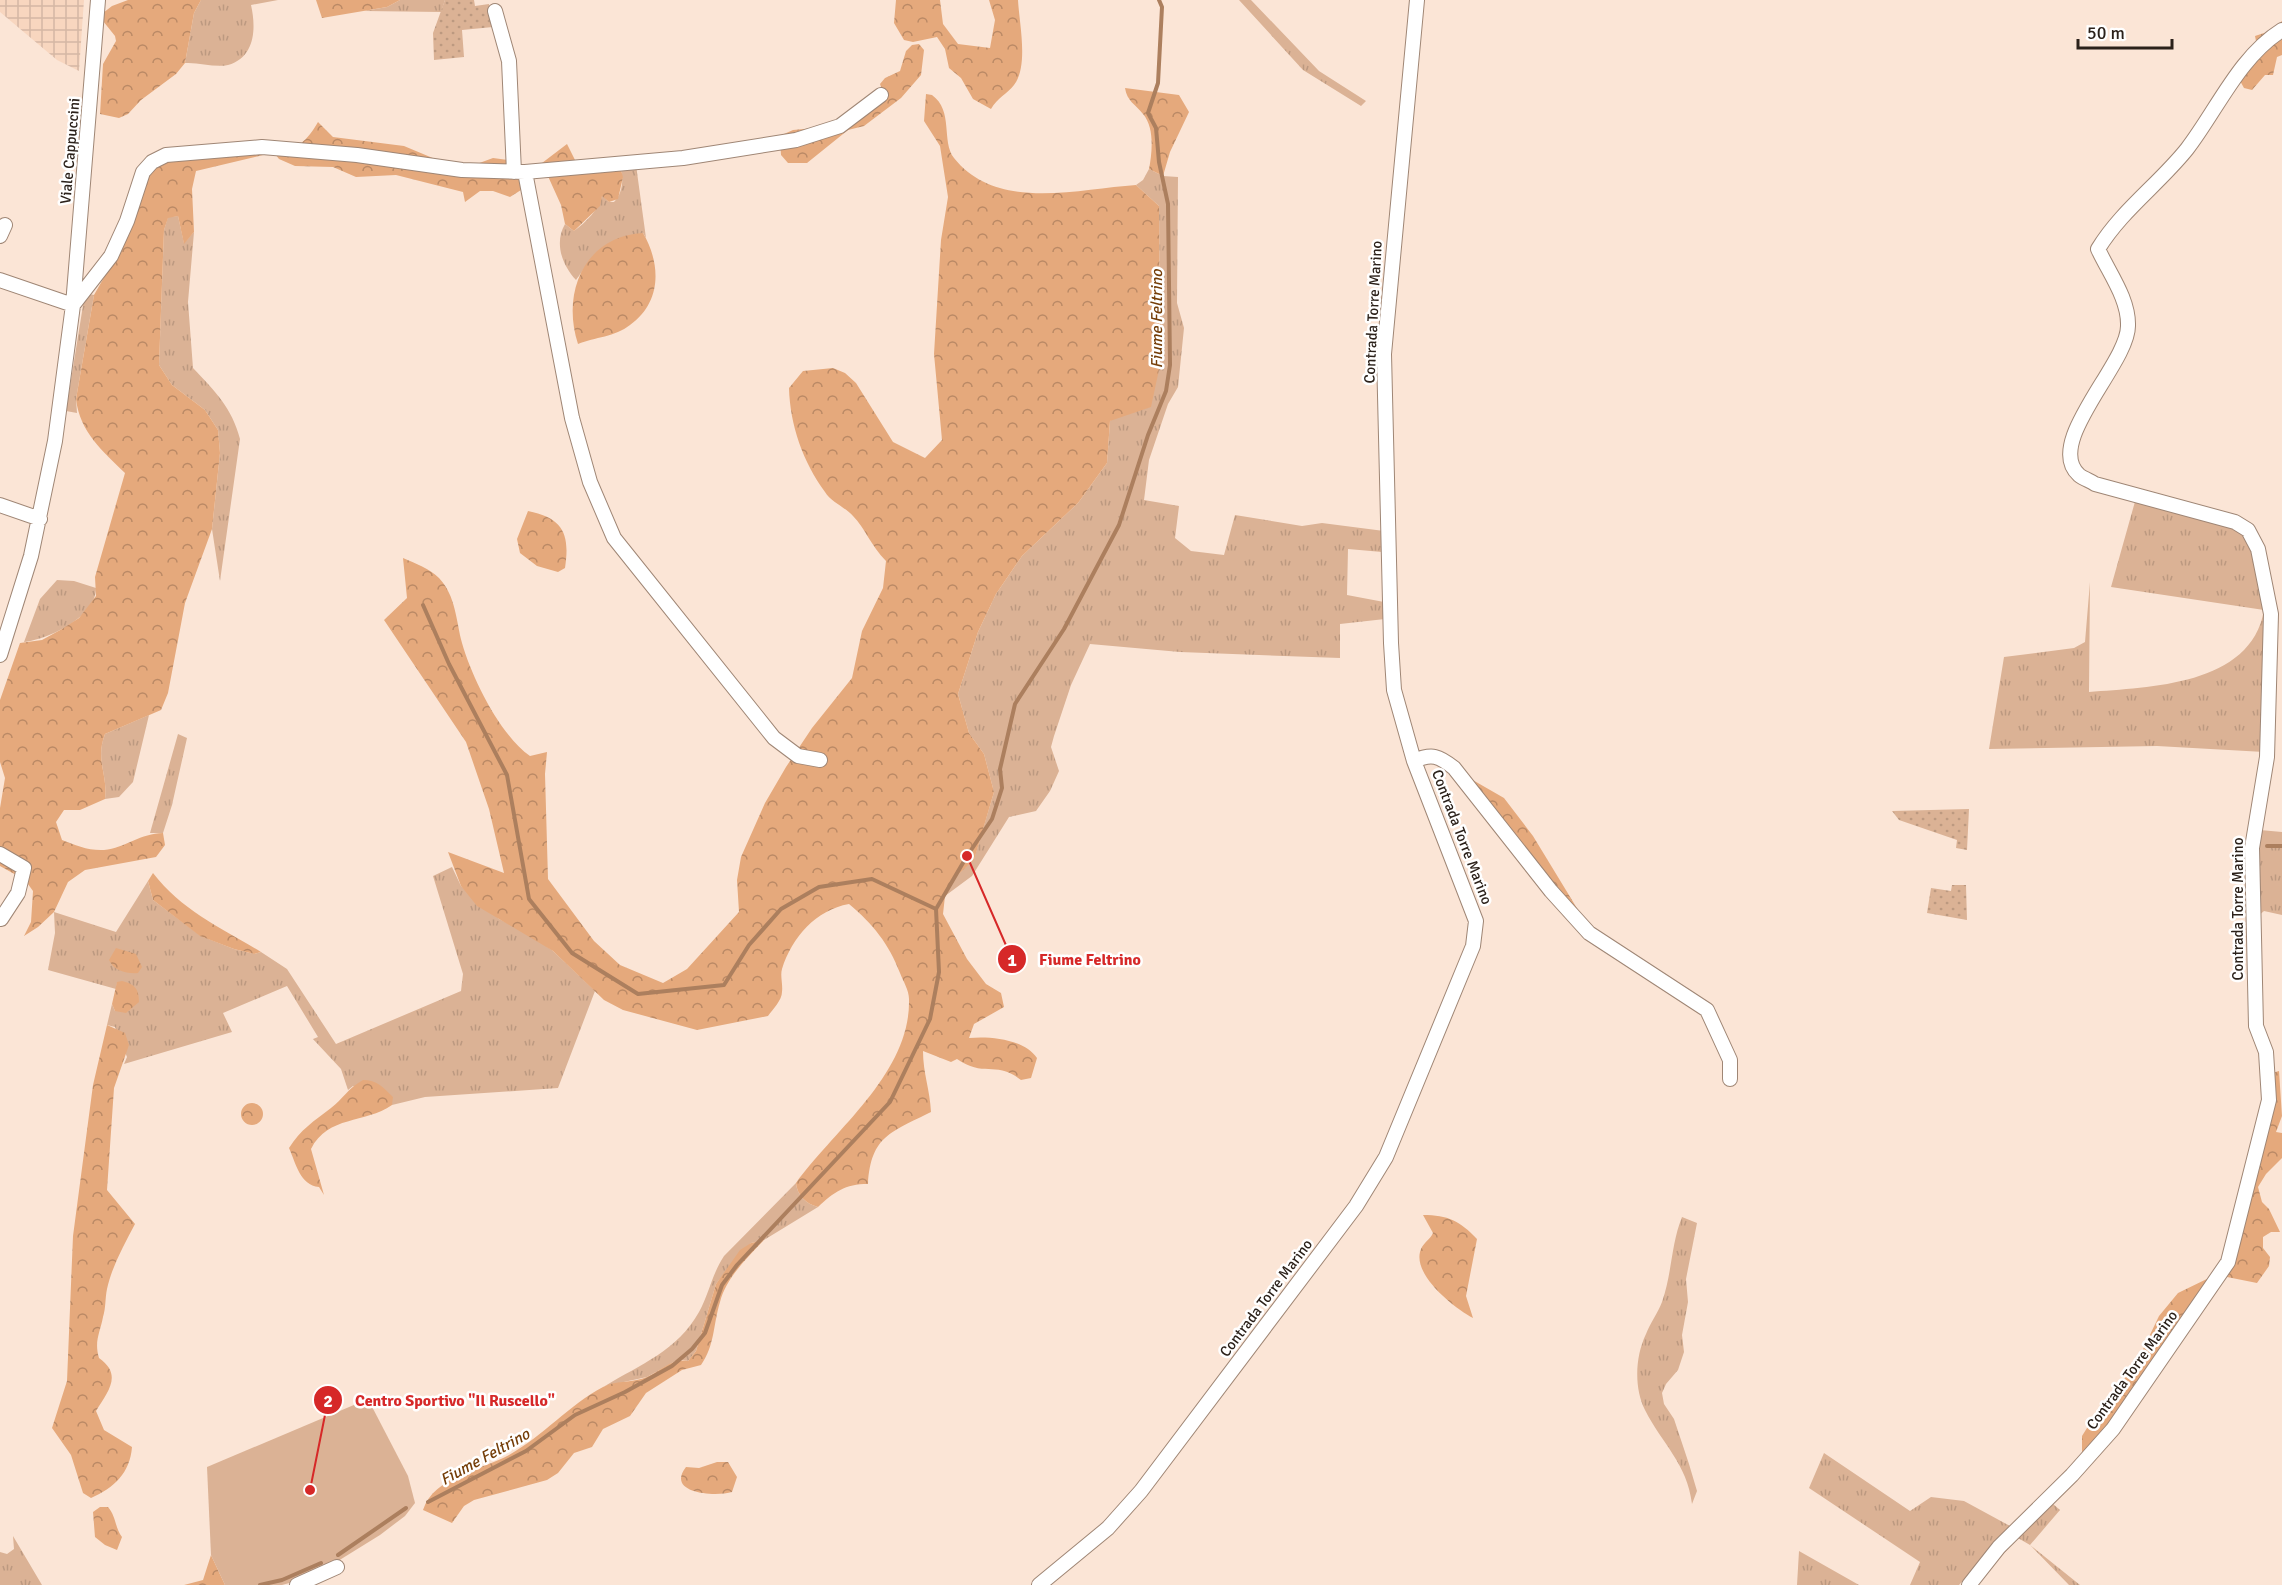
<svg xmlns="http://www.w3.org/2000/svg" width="2282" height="1585" font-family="Signika,sans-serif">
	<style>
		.industrial { fill: url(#industrial-grid) }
		.grass { fill: url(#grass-tufts) }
		.forest { fill: url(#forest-crowns) }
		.park { fill: url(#park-dots) }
		.pitch { fill: #dbb295 }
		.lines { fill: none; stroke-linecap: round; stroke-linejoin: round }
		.stream { stroke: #ac7f5e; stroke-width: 4 }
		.minor-casing { stroke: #9f8675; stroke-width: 16 }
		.minor { stroke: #fff; stroke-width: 14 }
		.labels { text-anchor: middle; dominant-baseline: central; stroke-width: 5; stroke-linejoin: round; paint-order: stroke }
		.street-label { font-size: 15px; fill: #2b211a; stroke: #fff }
		.water-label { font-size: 16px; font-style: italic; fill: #743d07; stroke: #fff }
		.leader { fill: none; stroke: #d62828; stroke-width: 2 }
		.callout-dot { fill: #d62828; stroke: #fff; stroke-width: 2 }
		.mark-label { font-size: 18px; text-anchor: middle; font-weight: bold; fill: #fff }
		.callout-label { font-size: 16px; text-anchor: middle; font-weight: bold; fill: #d62828; stroke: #fff; stroke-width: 5; stroke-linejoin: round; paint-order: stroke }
	</style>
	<defs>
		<pattern id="industrial-grid" width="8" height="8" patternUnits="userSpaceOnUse" patternTransform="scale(1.5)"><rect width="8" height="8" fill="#f8d6bf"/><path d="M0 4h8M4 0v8" fill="none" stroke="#d5b7a4"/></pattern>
		<pattern id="grass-tufts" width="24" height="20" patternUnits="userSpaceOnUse" patternTransform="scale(1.5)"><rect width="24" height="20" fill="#dbb295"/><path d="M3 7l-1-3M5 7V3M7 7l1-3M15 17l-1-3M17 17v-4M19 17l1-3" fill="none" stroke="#bc9980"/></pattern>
		<pattern id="forest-crowns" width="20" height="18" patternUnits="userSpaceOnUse" patternTransform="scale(1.5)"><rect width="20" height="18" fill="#e5a97c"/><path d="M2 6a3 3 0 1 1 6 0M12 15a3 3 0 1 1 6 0" fill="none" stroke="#ba8965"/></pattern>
		<pattern id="park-dots" width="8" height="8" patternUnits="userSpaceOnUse" patternTransform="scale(1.5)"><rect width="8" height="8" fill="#dbb295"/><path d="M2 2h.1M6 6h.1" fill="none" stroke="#bc9980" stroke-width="1.8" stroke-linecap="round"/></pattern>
	</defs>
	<rect width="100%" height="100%" fill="#fbe5d6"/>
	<!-- industrial -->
	<path class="industrial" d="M 0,0 L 84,0 L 79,71 L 57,60 L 0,12 Z"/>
	<!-- grass -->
	<path class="grass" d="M 201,0 L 278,0 L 251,5 C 256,27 256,57 228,65 C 215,68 199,62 185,63 L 194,13 Z
		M 400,0 L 445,0 L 441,12 L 364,11 L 387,7 Z
		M 1239,0 L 1251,0 L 1319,71 L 1366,101 L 1361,106 L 1303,70 Z
		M 636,165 L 646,238 L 643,233 L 590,260 L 576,280 C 562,265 554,243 565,224 L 574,231 C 586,222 599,210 602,195 L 609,202 L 614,202 C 623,193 624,178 620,167 Z
		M 1149,169 L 1163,176 L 1178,177 L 1177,303 L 1184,328 L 1178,387 L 1168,404 L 1149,460 L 1144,500 L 1179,506 L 1175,538 L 1191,551 L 1224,555 L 1235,515 L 1302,526 L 1322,523 L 1384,531 L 1382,552 L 1348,549 L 1347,595 L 1384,602 L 1385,619 L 1340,624 L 1340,658 L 1180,652 L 1090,644 L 1071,685 L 1054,736 L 1051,747 L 1059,771 L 1050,791 L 1036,811 L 1009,817 L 972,876 L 945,896 L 951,881 L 974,859 L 994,792 L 984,754 L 969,733 L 958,694 L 978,632 L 996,594 L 1022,556 L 1078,503 L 1107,463 L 1110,421 L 1160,365 L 1159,206 L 1136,185 L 1143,180 Z
		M 178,216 L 184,243 L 194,232 L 188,302 L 193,368 C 215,391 232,408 240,439 L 220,581 L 212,529 L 220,453 L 218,430 L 205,410 L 172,385 L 159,365 L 164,230 L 168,217 Z
		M 85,293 L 94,295 L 76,399 L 77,413 L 66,411 Z
		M 2136,498 L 2237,524 L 2255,547 L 2265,610 L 2264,752 L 2157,746 L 1989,749 L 2004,657 L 2074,648 L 2085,642 L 2090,582 L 2089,692 C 2149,687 2251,686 2264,610 L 2111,587 Z
		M 57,580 L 74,581 L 96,588 C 96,617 49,639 24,642 L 40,599 Z
		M 149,715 L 133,782 L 119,797 L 105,799 C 108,774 95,760 105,734 Z
		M 178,734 L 187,738 L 172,805 L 163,833 L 150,833 Z
		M 2260,830 L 2282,832 L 2282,915 L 2264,911 L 2257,917 L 2256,866 Z
		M 452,867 L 461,886 L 499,919 L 526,932 L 553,951 L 595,991 L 558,1088 L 425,1097 L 392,1105 L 392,1097 L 353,1086 L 348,1090 L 341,1069 L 313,1039 L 318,1037 L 287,986 L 223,1013 L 232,1032 L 124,1064 L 127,1057 L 115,1027 L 107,1025 L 112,1004 L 115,1011 L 117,983 L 116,989 L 48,970 L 55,933 L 54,912 L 116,932 L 148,881 L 153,900 L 201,936 L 234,949 L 254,954 L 261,952 L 287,969 L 336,1044 L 461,991 L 463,974 L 433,876 Z
		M 796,1183 C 797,1195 806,1204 818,1207 L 764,1240 L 751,1243 L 729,1267 L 716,1284 L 696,1351 L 688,1361 L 679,1359 L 647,1377 L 605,1386 C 641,1364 677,1351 699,1312 C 709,1294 712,1274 724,1256 Z
		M 1682,1217 L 1697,1223 L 1686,1279 L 1688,1302 L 1682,1335 L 1684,1352 L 1678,1370 L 1666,1384 L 1662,1393 L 1664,1404 L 1674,1419 L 1689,1464 L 1697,1491 L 1692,1504 C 1687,1463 1662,1444 1645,1410 C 1634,1388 1635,1357 1646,1334 C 1650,1323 1658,1313 1662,1302 C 1672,1274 1671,1244 1682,1217 Z
		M 1824,1453 L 1910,1511 L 1931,1497 L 1964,1501 L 2010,1526 L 1959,1585 L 1910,1585 L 1920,1562 L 1809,1488 Z
		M 2052,1503 L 2060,1510 L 2030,1545 L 2080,1585 L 2069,1585 L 2030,1545 L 2018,1538 L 1994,1564 L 1982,1569 Z
		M 13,1536 L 42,1585 L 0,1585 L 0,1552 L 7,1554 L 14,1549 Z
		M 1799,1551 L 1859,1585 L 1797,1585 Z"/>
	<!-- forest -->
	<path class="forest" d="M 128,0 L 201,0 L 194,13 L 185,63 L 176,74 L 141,100 L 128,114 L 119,118 L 100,114 L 103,64 L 116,41 L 115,36 L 103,21 L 103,13 L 112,6 Z
		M 316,0 L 400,0 L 387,7 L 322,18 Z
		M 896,0 L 940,0 L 943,24 L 958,44 L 990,48 L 995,20 L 989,0 L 1018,0 C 1019,22 1029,66 1014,85 C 1007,94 997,98 991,109 L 973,99 L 961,78 L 949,68 L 945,49 L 937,37 L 913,42 L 904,40 L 894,23 Z
		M 2282,21 L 2282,55 L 2277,57 L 2273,75 L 2265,75 L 2252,90 L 2244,88 L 2239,79 L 2256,41 L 2255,36 L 2270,31 Z
		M 919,44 L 924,50 L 921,75 L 901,98 L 864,126 L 848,130 L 807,163 L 788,163 L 781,155 L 780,139 L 784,134 L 793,130 L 825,127 L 883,92 L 880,84 L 885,78 L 900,71 L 906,51 L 912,45 Z
		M 1125,88 L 1179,95 L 1189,112 L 1170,152 L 1163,176 L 1149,169 C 1152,153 1155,128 1143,114 C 1135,104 1127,101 1125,88 Z
		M 926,94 L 932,95 C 954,111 941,141 954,158 C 997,212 1077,189 1136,185 L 1159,206 L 1160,365 L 1151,407 L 1110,421 L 1107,463 L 1078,503 L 1022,556 L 996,594 L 978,632 L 958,694 L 969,733 L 984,754 L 994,792 L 974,860 L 951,881 L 945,896 L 943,914 L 967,959 L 986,984 L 1001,993 L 1004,1007 L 974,1024 L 969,1038 C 990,1036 1024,1039 1037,1058 L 1031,1078 L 1021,1080 C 996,1060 984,1078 957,1059 L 951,1062 L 923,1051 C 923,1073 930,1090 931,1112 C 892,1132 871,1135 868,1184 C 845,1184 834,1192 818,1207 C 806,1204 797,1195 796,1183 C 835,1129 911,1073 909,999 C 909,990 903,981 900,973 C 889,944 873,924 849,904 C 816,910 792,937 782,969 C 780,976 783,984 782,992 C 782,1000 773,1009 768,1016 L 697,1030 L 623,1010 L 604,1000 L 553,951 L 477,906 L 461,886 L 448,852 L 504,873 L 489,809 L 466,742 L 384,620 L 407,598 L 403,558 C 415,563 430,569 439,578 C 456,596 456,621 462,643 C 472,678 500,735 530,756 L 547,752 L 545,774 L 548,879 L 594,941 L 620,965 L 663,983 L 687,969 L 739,912 L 737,880 L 741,857 L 765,803 L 786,767 L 812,728 L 852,678 L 862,631 L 883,588 L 886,561 C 871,546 865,528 853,516 C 845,507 831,502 825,492 C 803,462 790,425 789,388 L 803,371 L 833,368 L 845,373 L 856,383 L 893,442 L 925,458 L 942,440 L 934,354 L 941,240 L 948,197 L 940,146 L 924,121 Z
		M 318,122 L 333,137 L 404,146 L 447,164 L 474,165 L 493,158 L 508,160 L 518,169 L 521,190 L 510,197 L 493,191 L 480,191 L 465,202 L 463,192 L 396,175 L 356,177 L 333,167 L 295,166 L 279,159 L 275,154 C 297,150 307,141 318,122 Z
		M 567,144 L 578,166 L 620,167 L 623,177 L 618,199 L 609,202 L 602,196 L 600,206 L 574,231 L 565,224 L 561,205 L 542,163 Z
		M 240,152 L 263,155 L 196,171 L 192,189 L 194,232 L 184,244 L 178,216 L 168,218 L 164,230 L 159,365 L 172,385 L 205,410 L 218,430 L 220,453 L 212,529 L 185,603 L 168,693 L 161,710 L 105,734 C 95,760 108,774 105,799 L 80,810 L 64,810 L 56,822 L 62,840 C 75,845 89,851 104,850 C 125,848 141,833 163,833 L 165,845 L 156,857 L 85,870 L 68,882 L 54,912 L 38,927 L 24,936 L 31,922 L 33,891 L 25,880 L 0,866 L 0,808 L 5,778 L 0,762 L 0,700 L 20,643 L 42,640 L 62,629 L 79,618 L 96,596 L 95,577 L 125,473 C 103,451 80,433 76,399 L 94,295 L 118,253 L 148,175 L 162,163 L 186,158 Z
		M 643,233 C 661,264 662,302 630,325 C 615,337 595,337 578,344 C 561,292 585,236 643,233 Z
		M 528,511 C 564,518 570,535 565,568 L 558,572 L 537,566 L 520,553 L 517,539 Z
		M 1464,775 L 1504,798 L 1533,836 L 1589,928 Z
		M 153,873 C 182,911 222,928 261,952 L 254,954 L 234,949 L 200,936 L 153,900 L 148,881 Z
		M 116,948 L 136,954 L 142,967 L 138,973 C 127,974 114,971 109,960 Z
		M 122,981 C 134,984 139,988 139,1002 L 126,1013 L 115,1011 L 112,1004 L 117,982 Z
		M 107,1025 L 125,1033 L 129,1045 L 114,1088 L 107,1190 L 135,1224 C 124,1245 112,1266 107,1289 C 105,1298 106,1308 103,1317 C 100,1333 94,1341 99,1358 C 123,1375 108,1391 96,1411 L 104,1430 L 132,1447 C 130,1473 114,1488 91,1498 L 83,1493 L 71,1455 L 52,1428 L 67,1381 L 73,1236 L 93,1085 Z
		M 2279,1071 L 2282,1116 L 2276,1132 L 2282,1133 L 2282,1158 L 2266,1174 L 2258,1187 L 2262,1202 L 2269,1209 L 2280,1232 L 2271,1232 L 2263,1237 L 2263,1248 L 2270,1257 L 2269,1266 L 2257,1283 L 2222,1276 L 2237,1251 L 2272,1118 L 2275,1092 L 2272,1073 Z
		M 363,1080 C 377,1080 383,1087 393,1097 L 392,1105 C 365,1124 328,1115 311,1149 L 324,1195 L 319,1187 C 300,1185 296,1164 289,1148 C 300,1130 314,1121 331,1108 C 343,1099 348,1088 363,1080 Z
		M241 1114a11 11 0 1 1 22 0a11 11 0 1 1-22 0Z
		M 1423,1215 C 1448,1215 1460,1221 1477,1239 L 1466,1296 L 1473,1318 C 1454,1308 1414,1276 1420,1252 C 1422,1243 1430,1240 1433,1233 Z
		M 764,1240 C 747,1258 726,1278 720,1302 C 713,1325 715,1345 701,1365 L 682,1370 L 646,1393 L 630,1416 L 603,1429 L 592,1447 L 574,1453 L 558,1473 L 547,1480 L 474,1500 L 464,1506 L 452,1523 L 423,1510 C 434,1476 482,1470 509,1455 C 543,1436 569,1405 603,1387 C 616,1380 634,1383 647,1377 C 662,1370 672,1358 688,1361 L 696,1351 L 716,1284 L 740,1250 L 751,1243 Z
		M 2215,1275 L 2082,1461 L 2082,1436 L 2097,1412 L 2135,1366 L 2159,1316 L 2178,1293 Z
		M 717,1462 L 728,1462 L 737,1477 L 732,1492 C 716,1497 665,1494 686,1467 L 699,1468 Z
		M 100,1507 L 108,1507 C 116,1516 115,1528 122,1537 L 117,1550 L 105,1545 L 95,1537 L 93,1512 Z
		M 211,1555 L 225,1585 L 184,1585 L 203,1580 Z"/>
	<!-- park -->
	<path class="park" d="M 445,0 L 474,0 L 475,6 L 489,4 L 493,27 L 462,30 L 464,57 L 434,60 L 433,33 Z
		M 1969,809 L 1967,850 L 1956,848 L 1957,840 L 1899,820 L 1892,811 Z
		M 1952,885 L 1966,885 L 1967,920 L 1927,913 L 1931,888 L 1951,891 Z"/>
	<!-- pitch -->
	<path class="pitch" d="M 368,1399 L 408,1476 L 415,1503 L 405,1516 L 380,1535 L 338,1561 L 293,1582 L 282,1585 L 225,1585 L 211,1555 L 207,1467 Z"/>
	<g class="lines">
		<!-- stream -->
		<path class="stream" d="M 423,605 L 449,664 L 507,775 L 529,899 L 572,953 L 638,994 L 724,985 L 749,945 L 781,909 L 819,887 L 872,879 L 936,909
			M 2267,846 L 2282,846
			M 428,1502 L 526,1451 L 575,1415 L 625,1392 L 672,1366 L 692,1349 L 705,1333 L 722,1285 L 737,1265 L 890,1102 L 930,1019 L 939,972 L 936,909 L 967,856 L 992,819 L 1002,788 L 1000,769 L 1015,704 L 1064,629 L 1119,525 L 1148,435 L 1166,391 L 1170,365 L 1168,204 L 1159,162 L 1156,128 L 1148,113 L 1158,83 L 1162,7 L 1159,0
			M 338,1555 L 406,1508
			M 260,1585 L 282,1580 L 321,1563"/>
		<defs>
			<path id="minor" d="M 495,11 L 509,61 L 514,172
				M 525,172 L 572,418 L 590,482 L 614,538 L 774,738 L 798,756 L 820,760
				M 0,236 L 5,225
				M 0,280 L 73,305 L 111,256 L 127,221 L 143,172 L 152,162 L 166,155 L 262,147 L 357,155 L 462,170 L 525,172 L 683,158 L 796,140 L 840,126 L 881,95
				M 0,505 L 40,519
				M 0,655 L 31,556 L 55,441 L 73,305 L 98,0
				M 1414,761 C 1432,753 1439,756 1454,768 L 1551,891 L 1589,933 L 1707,1010 L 1730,1060 L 1730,1079
				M 0,854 L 24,868 L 18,893 L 1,919
				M 297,1585 L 337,1567
				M 1039,1585 L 1108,1528 L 1141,1491 L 1356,1206 L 1386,1157 L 1473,946 L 1476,921 L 1414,761 L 1394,690 L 1391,643 L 1384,354 L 1417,0
				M 1969,1585 L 1999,1547 L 2072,1475 L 2113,1429 L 2228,1262 L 2269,1100 L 2266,1052 L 2256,1026 L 2252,848 L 2267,757 L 2271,614 L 2258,549 L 2248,530 L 2235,522 L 2095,484 C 2091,481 2084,479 2079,475 C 2043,443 2128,364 2128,326 C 2129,299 2109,273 2098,249 C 2121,211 2159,184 2187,149 C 2217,110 2239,57 2282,30"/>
		</defs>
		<!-- minor casing -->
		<use href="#minor" class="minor-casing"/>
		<!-- minor -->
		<use href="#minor" class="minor"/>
	</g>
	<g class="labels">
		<!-- street labels -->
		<g class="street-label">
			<text transform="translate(70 151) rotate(-85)">Viale Cappuccini</text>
			<text transform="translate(1373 312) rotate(-87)">Contrada Torre Marino</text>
			<text transform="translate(1462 837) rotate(69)">Contrada Torre Marino</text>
			<text transform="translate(2238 909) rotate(-90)">Contrada Torre Marino</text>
			<text transform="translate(1266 1298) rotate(-53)">Contrada Torre Marino</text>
			<text transform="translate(2132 1370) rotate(-54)">Contrada Torre Marino</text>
		</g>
		<!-- water labels -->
		<g class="water-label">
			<text transform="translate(1157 319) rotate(-90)">Fiume Feltrino</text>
			<text transform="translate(485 1457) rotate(-29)">Fiume Feltrino</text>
		</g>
	</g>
	<!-- callouts -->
	<path class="leader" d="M967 856L1012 959M310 1490L328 1400"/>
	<g class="callout-dot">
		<circle cx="967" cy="856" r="6"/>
		<circle cx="310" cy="1490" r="6"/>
		<circle cx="1012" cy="959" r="15"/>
		<circle cx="328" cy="1400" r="15"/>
	</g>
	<g class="mark-label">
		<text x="1012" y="966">1</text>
		<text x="328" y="1407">2</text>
	</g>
	<g class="callout-label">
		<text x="1090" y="965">Fiume Feltrino</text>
		<text x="455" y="1406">Centro Sportivo "Il Ruscello"</text>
	</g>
	<!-- scale -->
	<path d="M2078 39v9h94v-9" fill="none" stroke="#2b211a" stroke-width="3"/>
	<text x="2087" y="39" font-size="18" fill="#2b211a" stroke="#ffffff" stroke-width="4.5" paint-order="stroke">50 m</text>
</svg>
